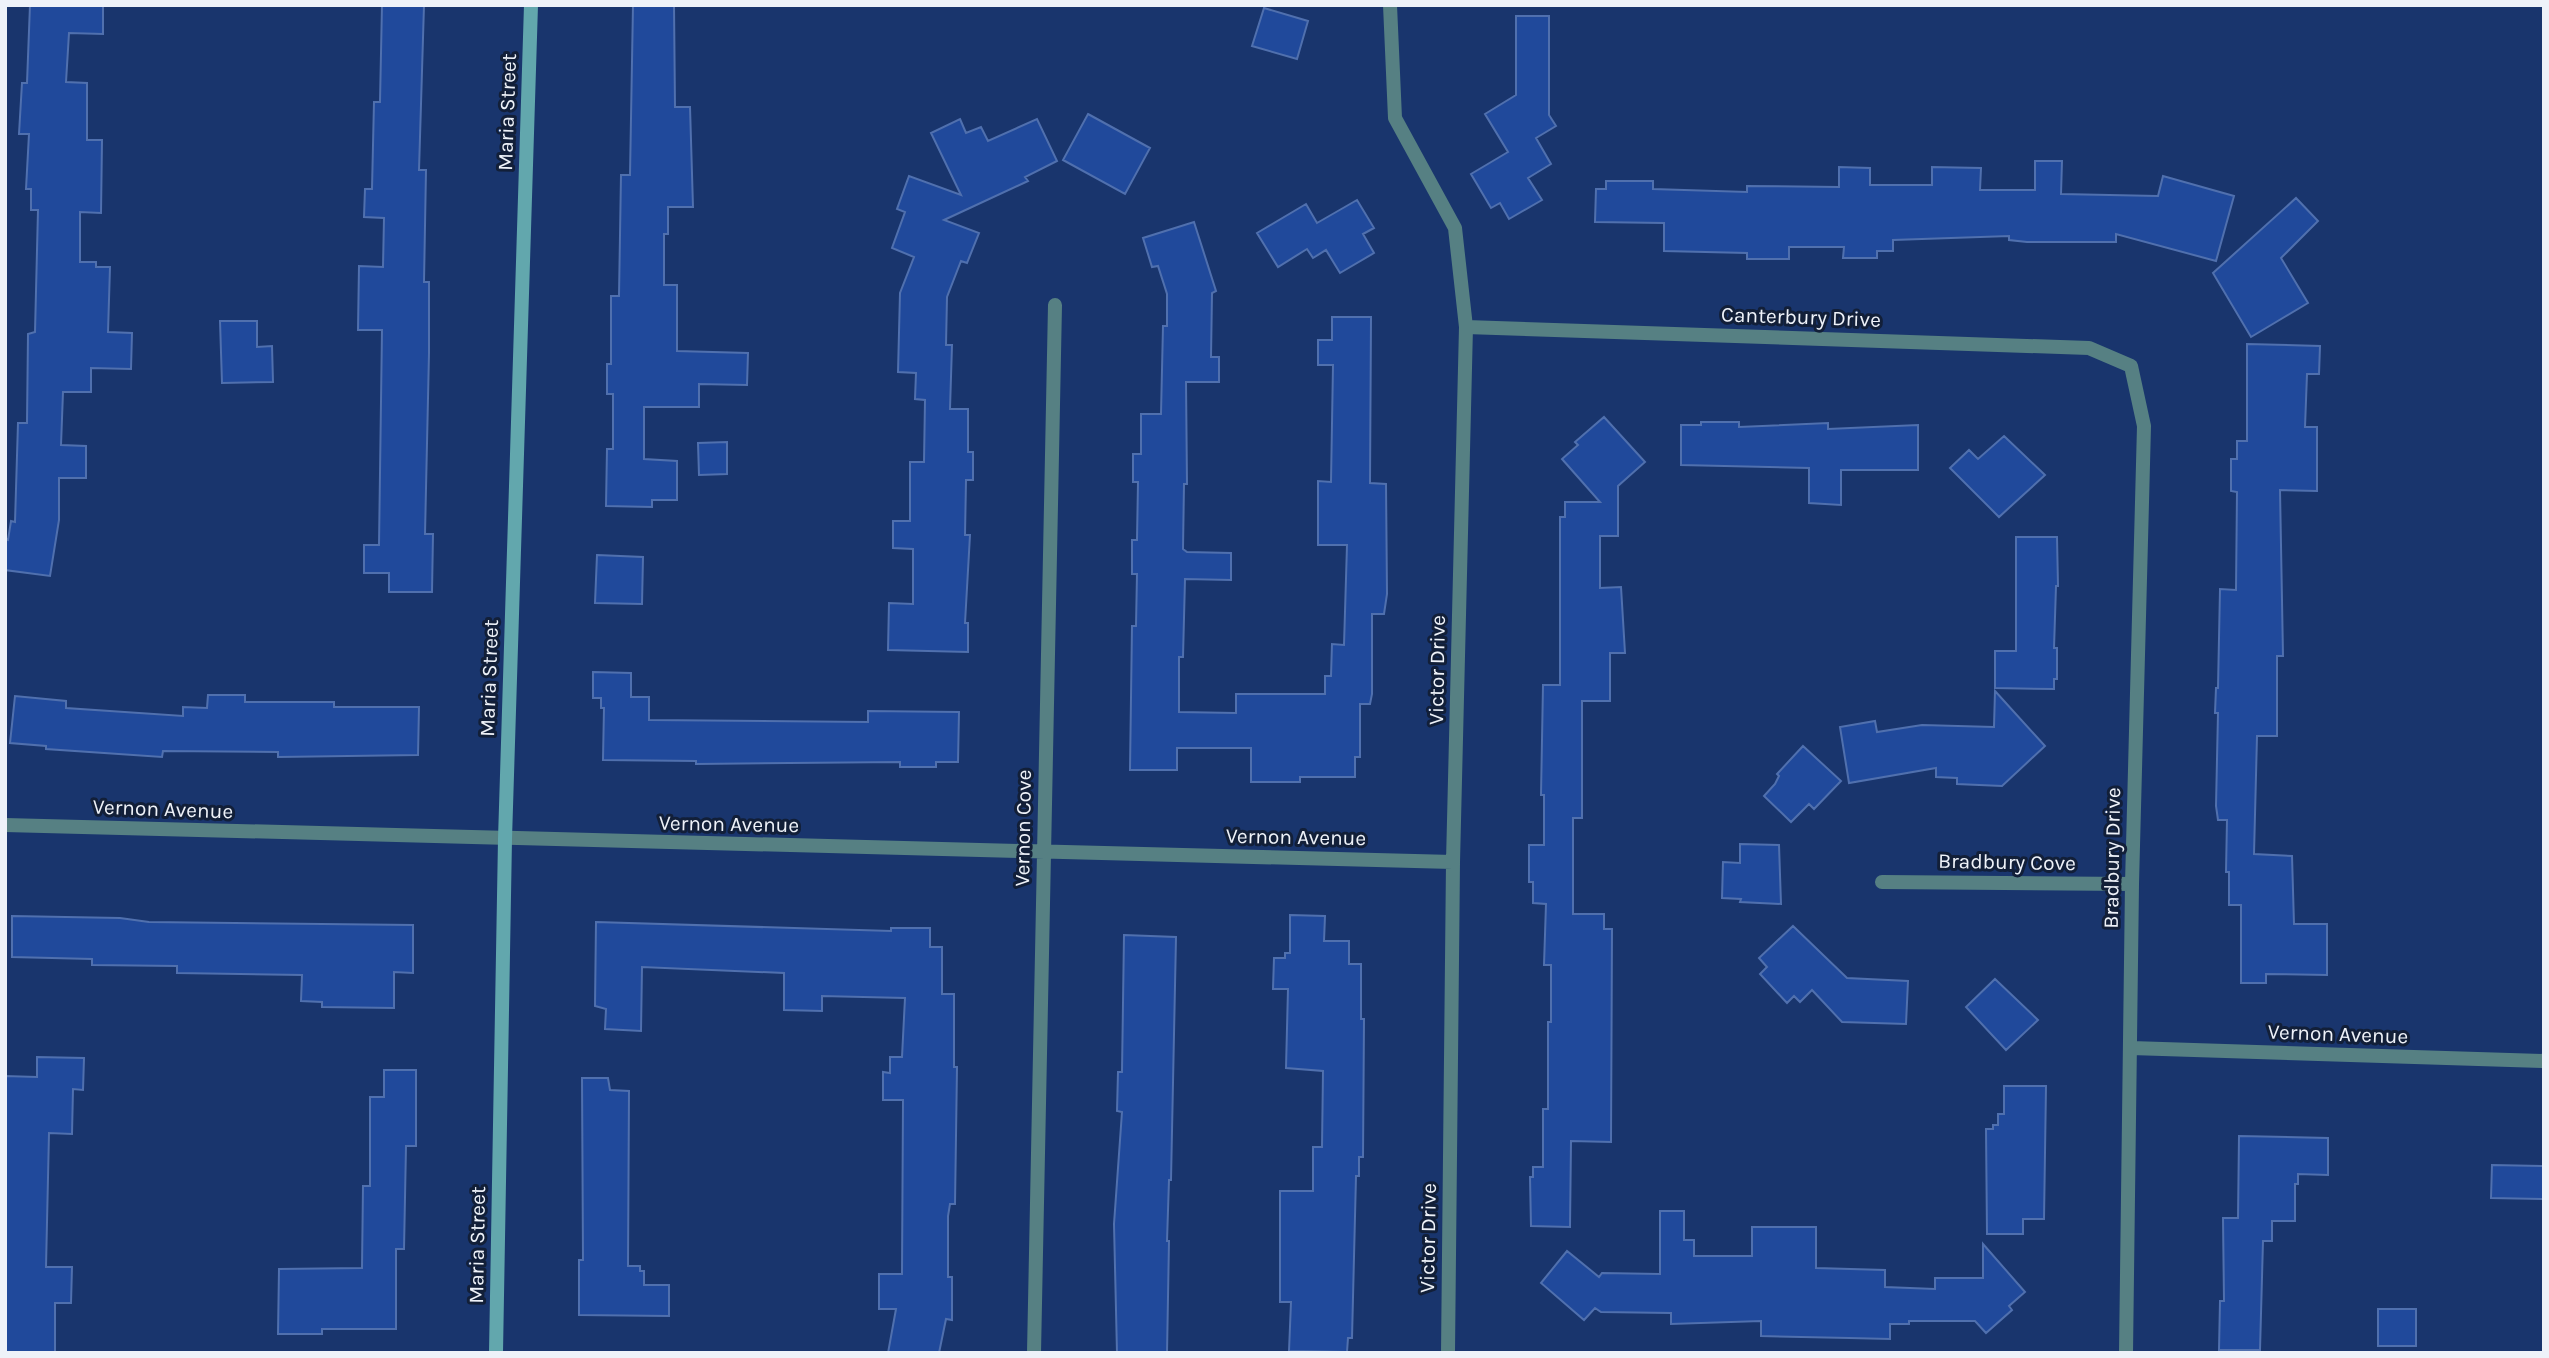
<svg xmlns="http://www.w3.org/2000/svg" width="2549" height="1358" font-family="Karla,sans-serif">
	<style>
		.building { fill: #20499b; stroke: #5070ae; stroke-width: 2 }
		.lines { fill: none; stroke-linecap: round; stroke-linejoin: round }
		.street { stroke: #568083; stroke-width: 14 }
		.secondary { stroke: #62a7ad; stroke-width: 14 }
		.labels { text-anchor: middle; dominant-baseline: central; stroke-width: 6; stroke-linejoin: round; paint-order: stroke }
		.street-label { font-size: 21px; fill: #eef2f9; stroke: #121f38 }
	</style>
	<rect width="100%" height="100%" fill="#19356d"/>
	<!-- building -->
	<path class="building" d="M 30,5 L 103,5 L 103,34 L 69,33 L 66,82 L 87,83 L 87,140 L 102,140 L 101,213 L 80,212 L 80,262 L 96,262 L 96,267 L 110,267 L 108,332 L 132,333 L 131,369 L 91,368 L 91,392 L 63,392 L 61,445 L 86,446 L 86,478 L 59,478 L 59,520 L 50,576 L 5,570 L 5,539 L 8,540 L 11,521 L 15,522 L 18,423 L 27,423 L 28,334 L 35,332 L 38,210 L 31,210 L 31,189 L 26,189 L 29,134 L 19,134 L 22,83 L 27,83 Z
		M 382,5 L 424,5 L 419,170 L 426,170 L 424,282 L 429,282 L 429,353 L 425,534 L 433,534 L 432,592 L 389,592 L 389,573 L 364,573 L 364,545 L 379,545 L 382,330 L 358,330 L 359,266 L 383,267 L 384,218 L 364,217 L 365,189 L 372,189 L 374,102 L 380,102 Z
		M 633,5 L 674,5 L 675,107 L 690,107 L 693,207 L 668,207 L 668,234 L 664,234 L 664,285 L 677,285 L 677,351 L 748,353 L 747,385 L 699,384 L 699,407 L 644,407 L 644,459 L 677,461 L 677,500 L 652,500 L 652,507 L 606,506 L 607,449 L 613,449 L 613,394 L 607,394 L 607,364 L 611,364 L 611,296 L 619,296 L 621,175 L 630,175 Z
		M 1264,8 L 1308,21 L 1297,59 L 1252,46 Z
		M 1516,16 L 1549,16 L 1549,115 L 1556,126 L 1536,138 L 1551,164 L 1528,178 L 1542,200 L 1509,219 L 1500,203 L 1491,208 L 1471,174 L 1508,152 L 1485,114 L 1516,95 Z
		M 1088,114 L 1150,148 L 1125,194 L 1063,160 Z
		M 960,119 L 966,133 L 981,127 L 988,141 L 1037,119 L 1057,161 L 1025,177 L 1028,181 L 944,220 L 979,233 L 967,263 L 961,261 L 947,297 L 946,345 L 952,345 L 950,409 L 968,409 L 968,452 L 973,452 L 973,480 L 966,480 L 965,535 L 970,535 L 965,623 L 968,623 L 968,652 L 888,650 L 889,603 L 913,604 L 913,549 L 893,548 L 893,521 L 910,521 L 910,462 L 924,462 L 925,400 L 915,399 L 916,373 L 898,372 L 900,293 L 914,257 L 892,248 L 905,212 L 897,209 L 909,176 L 961,195 L 931,133 Z
		M 2035,161 L 2062,161 L 2061,194 L 2158,196 L 2163,176 L 2234,196 L 2216,261 L 2116,234 L 2116,242 L 2027,242 L 2009,240 L 2009,236 L 1893,240 L 1893,251 L 1877,251 L 1877,258 L 1843,258 L 1844,247 L 1789,247 L 1789,259 L 1747,259 L 1747,253 L 1664,251 L 1664,223 L 1595,222 L 1596,189 L 1606,189 L 1606,181 L 1653,181 L 1653,189 L 1747,192 L 1747,186 L 1839,187 L 1839,167 L 1870,168 L 1870,185 L 1932,185 L 1932,167 L 1981,168 L 1980,190 L 2035,190 Z
		M 2296,198 L 2318,221 L 2281,258 L 2308,303 L 2251,337 L 2213,273 Z
		M 1357,200 L 1374,228 L 1363,234 L 1374,253 L 1340,273 L 1326,250 L 1313,258 L 1307,249 L 1278,267 L 1257,233 L 1306,204 L 1317,223 Z
		M 1194,222 L 1216,291 L 1212,293 L 1211,357 L 1219,357 L 1219,382 L 1186,382 L 1187,484 L 1184,484 L 1183,549 L 1187,552 L 1231,553 L 1231,580 L 1185,579 L 1183,657 L 1179,657 L 1179,712 L 1236,713 L 1236,694 L 1325,694 L 1325,676 L 1331,676 L 1332,644 L 1344,645 L 1347,545 L 1318,545 L 1318,481 L 1331,482 L 1333,365 L 1318,365 L 1318,340 L 1332,340 L 1332,317 L 1371,317 L 1370,483 L 1386,484 L 1387,594 L 1384,614 L 1372,614 L 1372,694 L 1370,704 L 1360,704 L 1360,757 L 1355,757 L 1355,777 L 1300,777 L 1300,782 L 1251,782 L 1251,748 L 1177,748 L 1177,770 L 1130,770 L 1132,626 L 1136,626 L 1137,574 L 1132,574 L 1132,540 L 1137,540 L 1138,482 L 1133,482 L 1133,454 L 1141,454 L 1141,414 L 1161,414 L 1163,326 L 1167,326 L 1167,294 L 1158,266 L 1152,267 L 1143,238 Z
		M 220,321 L 257,321 L 257,347 L 272,346 L 273,382 L 222,383 Z
		M 2247,344 L 2320,346 L 2319,374 L 2307,374 L 2305,427 L 2317,427 L 2317,491 L 2280,490 L 2283,656 L 2277,656 L 2277,736 L 2257,736 L 2254,854 L 2292,856 L 2294,924 L 2327,924 L 2327,975 L 2266,974 L 2266,983 L 2241,983 L 2241,905 L 2229,905 L 2229,872 L 2226,872 L 2227,820 L 2218,820 L 2216,806 L 2218,713 L 2215,713 L 2216,688 L 2218,688 L 2220,589 L 2236,590 L 2237,492 L 2231,491 L 2231,459 L 2237,459 L 2237,441 L 2247,441 Z
		M 1604,417 L 1645,462 L 1618,486 L 1618,536 L 1600,536 L 1600,588 L 1621,587 L 1625,653 L 1610,653 L 1610,701 L 1582,701 L 1582,818 L 1573,818 L 1573,914 L 1604,914 L 1604,929 L 1612,929 L 1611,1142 L 1571,1141 L 1570,1227 L 1531,1226 L 1530,1177 L 1533,1177 L 1533,1167 L 1543,1167 L 1543,1109 L 1548,1109 L 1548,1022 L 1551,1022 L 1551,965 L 1544,965 L 1546,904 L 1533,903 L 1533,882 L 1529,882 L 1529,845 L 1544,845 L 1544,795 L 1541,795 L 1543,685 L 1560,685 L 1560,517 L 1565,517 L 1565,502 L 1600,502 L 1562,459 L 1578,445 L 1575,442 Z
		M 1701,422 L 1739,422 L 1739,427 L 1828,423 L 1828,429 L 1918,425 L 1918,470 L 1841,470 L 1841,505 L 1809,503 L 1809,468 L 1681,465 L 1681,425 L 1701,425 Z
		M 2004,436 L 2045,475 L 1999,517 L 1950,468 L 1969,450 L 1978,459 Z
		M 727,442 L 727,474 L 699,475 L 698,443 Z
		M 2016,537 L 2057,537 L 2058,586 L 2056,586 L 2054,648 L 2057,648 L 2057,679 L 2054,679 L 2054,689 L 1995,688 L 1995,651 L 2016,651 Z
		M 597,555 L 643,557 L 642,604 L 595,603 Z
		M 593,672 L 631,673 L 631,697 L 649,697 L 649,720 L 868,722 L 868,711 L 959,712 L 958,762 L 936,762 L 936,767 L 900,767 L 900,762 L 696,764 L 696,761 L 603,760 L 604,708 L 601,708 L 601,698 L 593,698 Z
		M 1995,691 L 2045,746 L 2002,786 L 1957,784 L 1957,778 L 1936,777 L 1936,768 L 1849,783 L 1840,727 L 1875,721 L 1877,732 L 1922,725 L 1994,727 Z
		M 208,695 L 245,695 L 245,702 L 334,702 L 334,707 L 419,707 L 418,755 L 278,757 L 278,752 L 163,751 L 162,757 L 46,749 L 46,746 L 10,743 L 15,696 L 66,701 L 66,708 L 183,716 L 183,707 L 207,708 Z
		M 1803,746 L 1841,781 L 1814,809 L 1809,804 L 1791,822 L 1764,796 L 1775,784 L 1779,776 L 1777,774 Z
		M 1740,844 L 1779,845 L 1781,904 L 1740,902 L 1741,899 L 1722,898 L 1723,862 L 1740,863 Z
		M 1290,915 L 1325,916 L 1324,941 L 1349,941 L 1349,964 L 1361,964 L 1361,1019 L 1364,1019 L 1363,1157 L 1359,1157 L 1359,1176 L 1356,1176 L 1352,1338 L 1348,1338 L 1347,1352 L 1289,1351 L 1291,1302 L 1280,1302 L 1280,1191 L 1313,1191 L 1313,1147 L 1322,1147 L 1323,1071 L 1286,1068 L 1288,989 L 1273,989 L 1274,958 L 1285,958 L 1285,953 L 1290,953 Z
		M 12,916 L 120,918 L 149,922 L 413,925 L 413,973 L 394,972 L 394,1008 L 322,1007 L 322,1002 L 301,1001 L 302,975 L 177,973 L 177,966 L 92,965 L 92,959 L 12,957 Z
		M 596,922 L 891,931 L 891,928 L 930,928 L 930,947 L 942,947 L 942,994 L 954,994 L 954,1067 L 957,1067 L 955,1204 L 950,1204 L 948,1216 L 948,1277 L 952,1277 L 952,1320 L 946,1319 L 939,1353 L 888,1353 L 896,1309 L 879,1309 L 879,1274 L 902,1274 L 903,1100 L 883,1100 L 883,1072 L 890,1073 L 890,1057 L 902,1057 L 905,998 L 822,996 L 822,1011 L 784,1010 L 784,973 L 642,967 L 641,1031 L 605,1029 L 606,1009 L 595,1006 Z
		M 1793,926 L 1847,978 L 1908,981 L 1906,1024 L 1842,1022 L 1812,990 L 1800,1002 L 1794,996 L 1787,1003 L 1760,974 L 1767,967 L 1759,958 Z
		M 1124,935 L 1176,937 L 1171,1180 L 1169,1180 L 1167,1241 L 1169,1241 L 1167,1353 L 1117,1353 L 1114,1224 L 1122,1112 L 1117,1111 L 1118,1072 L 1122,1072 Z
		M 1995,979 L 2038,1020 L 2006,1050 L 1966,1007 Z
		M 37,1057 L 84,1058 L 83,1090 L 73,1089 L 72,1134 L 49,1133 L 46,1267 L 72,1267 L 71,1303 L 55,1303 L 55,1353 L 5,1353 L 5,1076 L 37,1077 Z
		M 384,1070 L 416,1070 L 416,1146 L 406,1146 L 404,1249 L 396,1249 L 396,1329 L 322,1329 L 322,1334 L 278,1334 L 279,1269 L 362,1268 L 363,1186 L 370,1186 L 370,1097 L 384,1097 Z
		M 582,1078 L 608,1078 L 610,1090 L 629,1091 L 628,1266 L 640,1266 L 640,1271 L 644,1271 L 644,1285 L 669,1285 L 669,1316 L 579,1315 L 579,1260 L 583,1260 Z
		M 2004,1086 L 2046,1086 L 2044,1219 L 2023,1219 L 2023,1234 L 1987,1234 L 1986,1129 L 1993,1129 L 1993,1125 L 1998,1125 L 1998,1114 L 2004,1114 Z
		M 2239,1136 L 2328,1138 L 2328,1175 L 2298,1174 L 2298,1184 L 2295,1184 L 2295,1221 L 2272,1221 L 2272,1241 L 2263,1241 L 2260,1350 L 2219,1350 L 2220,1301 L 2224,1301 L 2223,1218 L 2238,1218 Z
		M 2492,1165 L 2544,1166 L 2544,1199 L 2491,1198 Z
		M 1660,1211 L 1684,1211 L 1684,1240 L 1694,1240 L 1694,1256 L 1752,1256 L 1752,1227 L 1816,1227 L 1816,1268 L 1885,1270 L 1885,1287 L 1935,1289 L 1935,1278 L 1983,1278 L 1983,1244 L 2025,1292 L 2009,1306 L 2012,1310 L 1986,1333 L 1975,1321 L 1909,1321 L 1909,1324 L 1890,1324 L 1890,1339 L 1849,1338 L 1761,1336 L 1761,1321 L 1671,1324 L 1671,1313 L 1601,1312 L 1595,1308 L 1584,1320 L 1541,1283 L 1567,1251 L 1599,1277 L 1602,1273 L 1660,1274 Z
		M 2378,1309 L 2416,1309 L 2416,1346 L 2378,1346 Z"/>
	<g class="lines">
		<!-- street -->
		<path class="street" d="M 1390,5 L 1395,118 L 1455,228 L 1466,327 L 1453,862 L 1448,1353
			M 1466,327 L 2089,348 L 2131,366 L 2144,426 L 2132,884 L 2126,1353
			M 5,825 L 1453,862
			M 1882,882 L 2132,884
			M 2131,1048 L 2544,1061
			M 1034,1353 L 1055,305"/>
		<!-- secondary -->
		<path class="secondary" d="M 496,1353 L 505,839 L 531,5"/>
	</g>
	<g class="labels">
		<!-- street labels -->
		<g class="street-label">
			<text transform="translate(507 112) rotate(-88)">Maria Street</text>
			<text transform="translate(1801 317) rotate(2)">Canterbury Drive</text>
			<text transform="translate(1437 670) rotate(-89)">Victor Drive</text>
			<text transform="translate(489 678) rotate(-88)">Maria Street</text>
			<text transform="translate(163 809) rotate(2)">Vernon Avenue</text>
			<text transform="translate(729 824) rotate(1)">Vernon Avenue</text>
			<text transform="translate(1023 828) rotate(-89)">Vernon Cove</text>
			<text transform="translate(1296 837) rotate(1)">Vernon Avenue</text>
			<text transform="translate(2112 858) rotate(-89)">Bradbury Drive</text>
			<text transform="translate(2007 862) rotate(1)">Bradbury Cove</text>
			<text transform="translate(2338 1034) rotate(2)">Vernon Avenue</text>
			<text transform="translate(1428 1238) rotate(-89)">Victor Drive</text>
			<text transform="translate(477 1245) rotate(-89)">Maria Street</text>
		</g>
	</g>
	<!-- border -->
	<rect width="2549" height="1358" fill="none" stroke="#eef2f9" stroke-width="14"/>
</svg>
